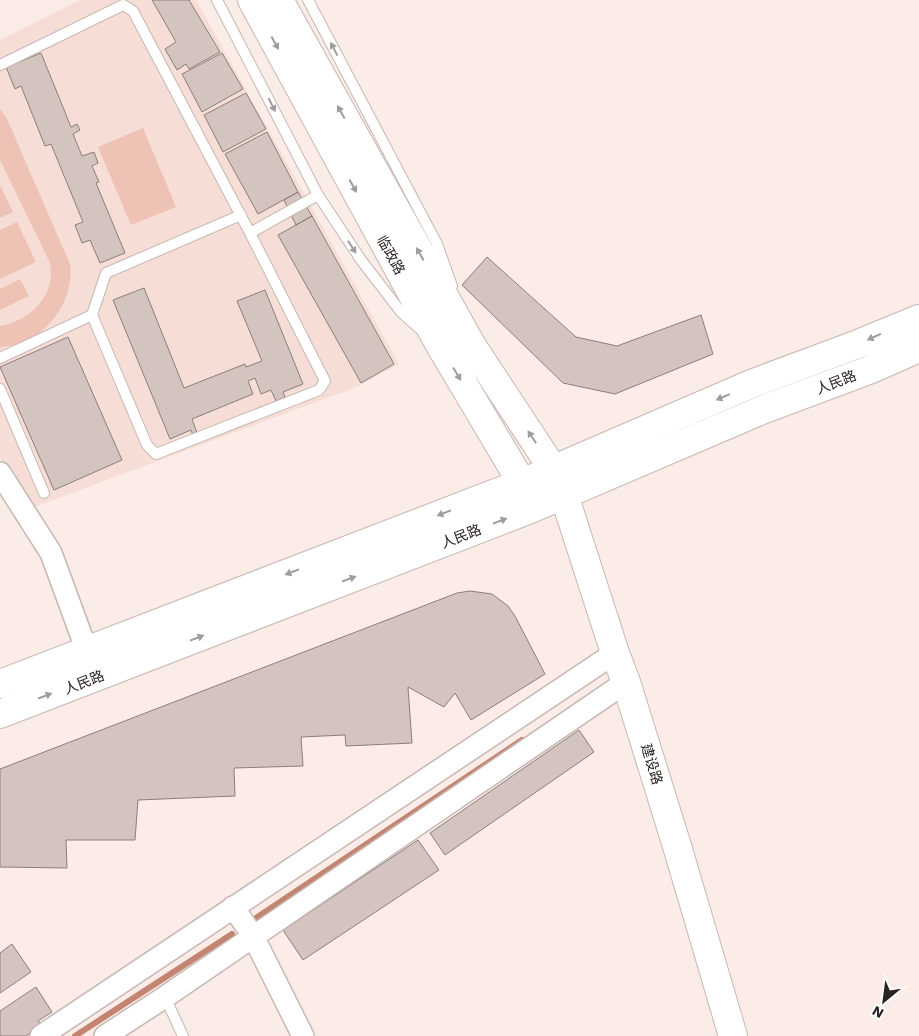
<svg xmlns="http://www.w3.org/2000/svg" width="919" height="1036" font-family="'Work Sans','Noto Sans SC',sans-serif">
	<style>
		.built { fill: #f6ded6 }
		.green { fill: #eec2b4 }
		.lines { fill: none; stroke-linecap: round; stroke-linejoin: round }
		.stream { stroke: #c38571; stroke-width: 6 }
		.building { fill: #d3c4bf; stroke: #8c7e7a }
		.lane-casing { stroke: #c6b7b2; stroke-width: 12 }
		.street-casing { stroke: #c6b7b2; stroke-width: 24 }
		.secondary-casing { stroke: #c6b7b2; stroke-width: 30 }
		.primary-casing { stroke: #c6b7b2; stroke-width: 30 }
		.lane { stroke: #fff; stroke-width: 10 }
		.street { stroke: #fff; stroke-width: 21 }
		.secondary { stroke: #fff; stroke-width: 28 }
		.primary { stroke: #fff; stroke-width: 28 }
		.oneway { fill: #9f9c9b }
		.labels { text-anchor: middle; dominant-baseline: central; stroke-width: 4; stroke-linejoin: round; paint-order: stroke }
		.street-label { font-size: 14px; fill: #292321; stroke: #fdfdfd }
	</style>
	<rect width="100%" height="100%" fill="#fcece7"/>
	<!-- built -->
	<path class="built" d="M 80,0 L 196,0 L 399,364 L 357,387 L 29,509 L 0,458 L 0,40 Z"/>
	<!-- green -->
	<path class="green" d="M 0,109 L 7,119 L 70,264 C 75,304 42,346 0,347 L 0,326 C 30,321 56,296 50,263 L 0,160 Z
		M 143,128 L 176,207 L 131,225 L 98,147 Z
		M 0,185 L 13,212 L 0,218 Z
		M 17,222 L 36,262 L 0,279 L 0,230 Z
		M 20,279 L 29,296 L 0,310 L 0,289 Z"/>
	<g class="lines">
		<!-- stream -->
		<path class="stream" d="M 250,922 L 522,740
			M 75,1036 L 232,934"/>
	</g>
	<!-- building -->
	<path class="building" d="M 152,0 L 189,0 L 220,52 L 189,69 L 186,64 L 177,70 L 165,49 L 176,42 Z
		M 41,53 L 71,127 L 77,124 L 80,130 L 73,134 L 82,156 L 94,152 L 98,163 L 92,166 L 99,182 L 96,183 L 125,253 L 100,263 L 90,240 L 82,243 L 75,225 L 83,222 L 51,144 L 45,146 L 21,86 L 15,89 L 6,67 Z
		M 222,53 L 243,89 L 202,112 L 182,74 Z
		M 246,93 L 266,129 L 223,152 L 204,115 Z
		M 267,132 L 298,192 L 258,214 L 225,154 Z
		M 298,192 L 312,216 L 296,225 L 284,200 Z
		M 312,216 L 394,364 L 361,383 L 278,235 Z
		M 487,257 L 576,337 L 617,346 L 701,315 L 713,354 L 615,394 L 563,383 L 462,285 Z
		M 144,288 L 184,388 L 245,364 L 246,367 L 262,361 L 237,301 L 265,290 L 303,384 L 283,392 L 285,397 L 276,401 L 271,390 L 261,394 L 255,378 L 248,381 L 253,394 L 192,419 L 197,433 L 193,435 L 191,430 L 170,439 L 113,300 Z
		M 68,337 L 122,460 L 54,490 L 0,367 Z
		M 470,591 L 492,594 L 508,606 L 515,616 L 545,674 L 471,720 L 455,693 L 444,707 L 408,687 L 412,743 L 346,746 L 345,735 L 301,737 L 303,766 L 234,768 L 235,796 L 138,800 L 135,840 L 66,840 L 67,868 L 0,867 L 0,769 L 457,593 Z
		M 579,730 L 594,752 L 445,855 L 430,833 Z
		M 418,840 L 439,870 L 303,960 L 283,930 Z
		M 12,944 L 31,972 L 0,993 L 0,953 Z
		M 36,987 L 52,1012 L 38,1021 L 42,1026 L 26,1036 L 0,1036 L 0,1011 Z"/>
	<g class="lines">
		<defs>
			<path id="lane" d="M 217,0 L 318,195 L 361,260 L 401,312 L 420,329
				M 308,0 L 437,244 L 452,286
				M 0,65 L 123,5 L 133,11 L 250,233 L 318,195
				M 241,215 L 106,273 L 92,315 L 147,445 L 156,454 L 319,390 L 325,381 L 250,233
				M 0,358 L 92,315
				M 0,389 L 44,493
				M 165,997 L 183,1036"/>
			<path id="street" d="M 0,473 L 51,553 L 87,651
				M 233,907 L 253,936 L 303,1036
				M 41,1036 L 615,653
				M 105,1036 L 165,997 L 626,682"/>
			<path id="secondary" d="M 252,0 L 440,345 L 522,483 L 531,504
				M 279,0 L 472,346 L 553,469 L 564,495 L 615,653 L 626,682 L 677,846 L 733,1036"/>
			<path id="primary" d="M 0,684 L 522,483 L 751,384 L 858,344 L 919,319
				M 0,714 L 533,508 L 762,410 L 869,370 L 919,348"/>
		</defs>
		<!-- lane casing -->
		<use href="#lane" class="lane-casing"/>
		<!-- street casing -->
		<use href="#street" class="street-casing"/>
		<!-- secondary casing -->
		<use href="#secondary" class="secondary-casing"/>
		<!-- primary casing -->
		<use href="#primary" class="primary-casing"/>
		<!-- lane -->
		<use href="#lane" class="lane"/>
		<!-- street -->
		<use href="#street" class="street"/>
		<!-- secondary -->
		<use href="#secondary" class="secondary"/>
		<!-- primary -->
		<use href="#primary" class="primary"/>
	</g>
	<!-- one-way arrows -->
	<defs><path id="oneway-solid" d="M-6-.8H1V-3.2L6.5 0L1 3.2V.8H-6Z" transform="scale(1.25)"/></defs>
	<g class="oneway">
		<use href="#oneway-solid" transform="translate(275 43) rotate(61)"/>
		<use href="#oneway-solid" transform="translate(334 49) rotate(-118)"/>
		<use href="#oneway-solid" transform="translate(272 105) rotate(63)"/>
		<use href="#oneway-solid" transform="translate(341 112) rotate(-119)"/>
		<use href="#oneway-solid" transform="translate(353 186) rotate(61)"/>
		<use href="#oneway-solid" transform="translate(352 247) rotate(57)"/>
		<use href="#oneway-solid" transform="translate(420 254) rotate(-119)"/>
		<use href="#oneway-solid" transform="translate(874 337) rotate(156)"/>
		<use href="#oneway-solid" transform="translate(457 374) rotate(59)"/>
		<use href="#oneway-solid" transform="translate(723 397) rotate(157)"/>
		<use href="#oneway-solid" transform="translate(532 437) rotate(-123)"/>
		<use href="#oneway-solid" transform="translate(444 513) rotate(159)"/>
		<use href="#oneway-solid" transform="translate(500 521) rotate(-21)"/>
		<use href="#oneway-solid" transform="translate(292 572) rotate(159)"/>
		<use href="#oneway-solid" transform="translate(349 579) rotate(-21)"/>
		<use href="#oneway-solid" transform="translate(197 638) rotate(-21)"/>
		<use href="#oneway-solid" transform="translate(45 696) rotate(-21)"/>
	</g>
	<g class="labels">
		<!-- street labels -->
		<g class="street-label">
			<text transform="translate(391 255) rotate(61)">临政路</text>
			<text transform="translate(836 382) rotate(-21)">人民路</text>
			<text transform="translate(461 536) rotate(-21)">人民路</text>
			<text transform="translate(84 682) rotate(-21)">人民路</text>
			<text transform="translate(652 764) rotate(73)">建设路</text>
		</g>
	</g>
	<!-- north arrow -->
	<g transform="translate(884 1001) rotate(209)" stroke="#fdfdfd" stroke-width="4" paint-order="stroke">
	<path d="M0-4L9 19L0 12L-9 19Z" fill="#292321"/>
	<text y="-8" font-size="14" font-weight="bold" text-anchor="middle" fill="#292321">N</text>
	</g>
</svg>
